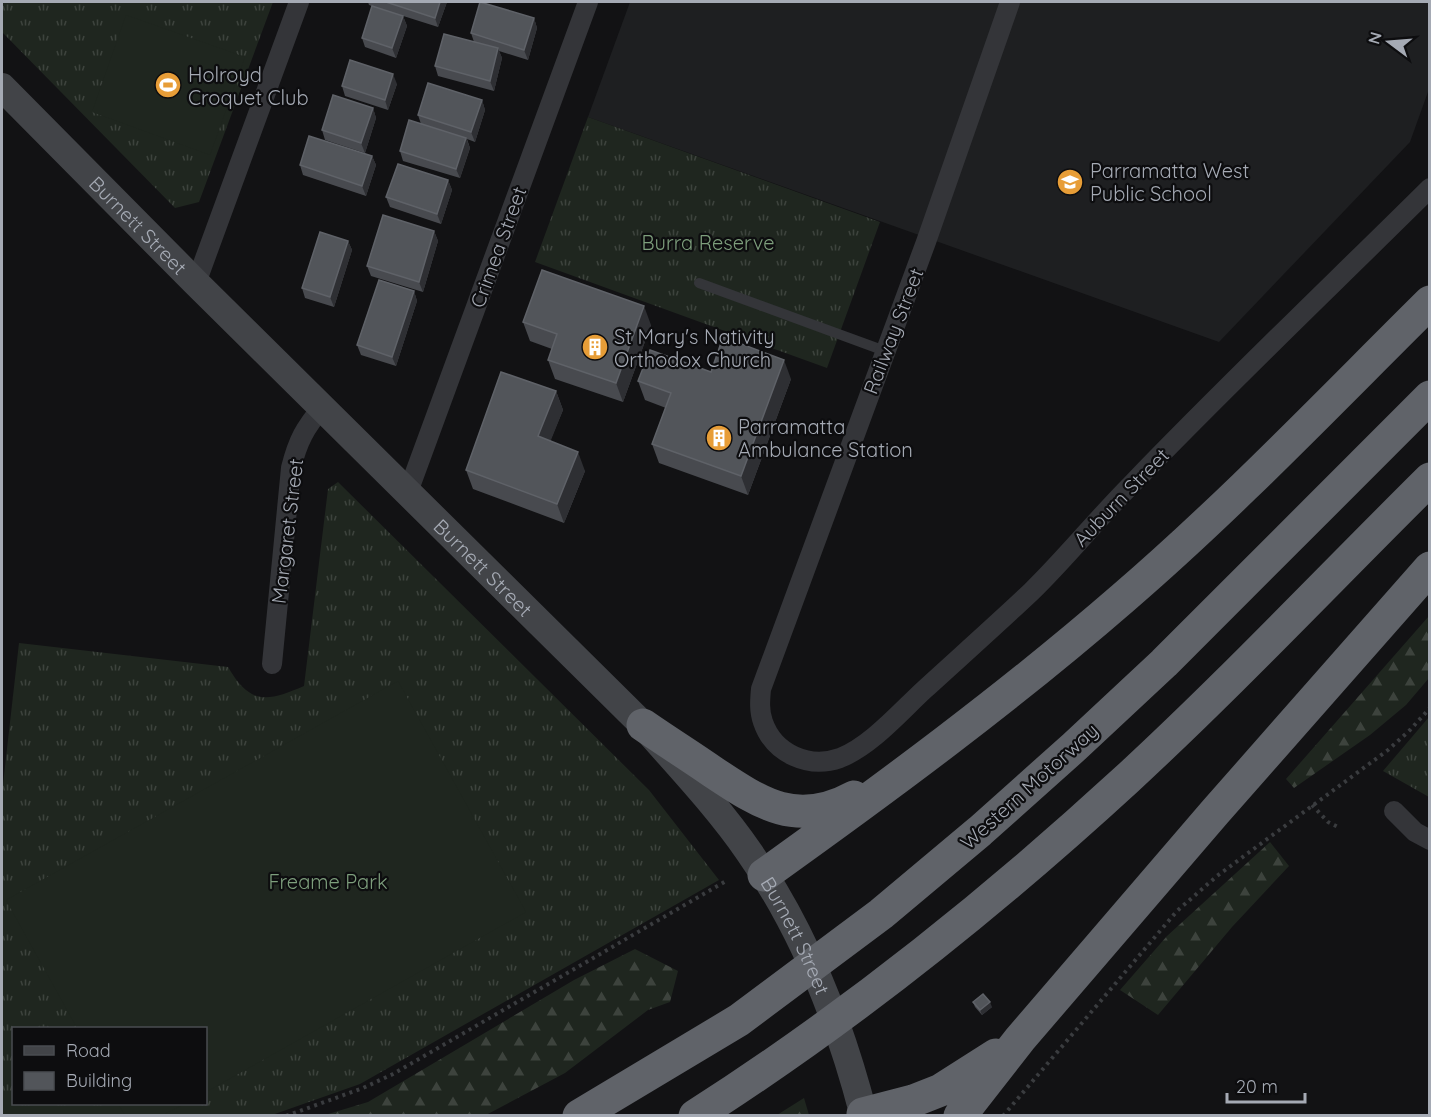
<svg xmlns="http://www.w3.org/2000/svg" width="1431" height="1117" font-family="Quicksand,sans-serif">
	<style>
		.built { fill: #1e1f21 }
		.grass { fill: url(#grass-tufts); fill-rule: evenodd }
		.forest { fill: url(#forest-firs) }
		.garden { fill: #1f261f }
		.lines { fill: none; stroke-linecap: round; stroke-linejoin: round }
		.path { stroke: #3a3c3f; stroke-width: 4; stroke-dasharray: 3 4.5; stroke-linecap: butt }
		.service { stroke: #343539; stroke-width: 10 }
		.minor { stroke: #343539; stroke-width: 20 }
		.secondary { stroke: #424448; stroke-width: 28 }
		.motorway { stroke: #606369; stroke-width: 33 }
		.wall { fill: #484a4f }
		.shaded-wall { fill: #2e2f33 }
		.building { fill: #52555a; stroke: #5f6268; stroke-width: 1.5 }
		.labels { text-anchor: middle; dominant-baseline: central; stroke-width: 4.5; stroke-linejoin: round; paint-order: stroke }
		.poi-label { font-size: 20px; fill: #a5aab4; stroke: #0d0d0f; text-anchor: start }
		.street-label { font-size: 20px; fill: #a5aab4; stroke: #0d0d0f }
		.park-label { font-size: 20px; fill: #7d9e7c; stroke: #0d0d0f }
	</style>
	<defs>
		<pattern id="grass-tufts" width="24" height="20" patternUnits="userSpaceOnUse" patternTransform="scale(1.5)"><rect width="24" height="20" fill="#1f261f"/><path d="M3 7l-1-3M5 7V3M7 7l1-3M15 17l-1-3M17 17v-4M19 17l1-3" fill="none" stroke="#3d433d"/></pattern>
		<pattern id="forest-firs" width="22" height="20" patternUnits="userSpaceOnUse" patternTransform="scale(1.5)"><rect width="22" height="20" fill="#1f261f"/><path d="M5 1l3.5 6h-7zM16 11l3.5 6h-7z" fill="#3d433d"/></pattern>
	</defs>
	<rect width="100%" height="100%" fill="#121214"/>
	<!-- built -->
	<path class="built" d="M 630,2 L 1429,2 L 1429,89 L 1410,142 L 1219,342 L 588,117 Z"/>
	<!-- grass -->
	<path class="grass" d="M 2,2 L 273,2 L 199,202 L 175,208 L 2,32 Z
		M 588,117 L 880,222 L 827,368 L 535,262 Z
		M 338,482 L 649,790 L 719,880 L 360,1084 L 272,1115 L 2,1116 L 2,793 L 19,643 L 228,667 C 250,705 267,702 304,686 L 328,489 ZM 14,1028 L 206,1028 L 206,1104 L 14,1104 Z
		M 1429,717 L 1429,797 L 1383,771 Z"/>
	<!-- forest -->
	<path class="forest" d="M 1429,616 L 1429,678 L 1406,705 L 1370,735 L 1294,788 L 1286,779 Z
		M 1270,842 L 1289,866 L 1232,927 L 1158,1015 L 1120,990 L 1167,936 Z
		M 635,949 L 678,971 L 670,1002 L 648,1010 L 565,1073 L 486,1115 L 325,1115 L 368,1102 L 574,980 Z
		M 804,1098 L 809,1115 L 777,1115 Z"/>
	<!-- garden -->
	<path class="garden" d="M 126,15 L 245,57 L 210,155 L 92,112 Z
		M 398,681 L 526,912 L 206,1092 L 206,1028 L 77,1028 L 6,900 Z
		M 118,1104 L 184,1104 L 163,1115 L 125,1115 Z"/>
	<g class="lines">
		<!-- path -->
		<path class="path" d="M 1312,805 L 1328,822 L 1338,827
			M 286,1116 L 363,1088 L 393,1074 L 726,881
			M 1003,1116 L 1177,911 L 1217,876 L 1388,750 L 1410,730 L 1430,708"/>
		<!-- service -->
		<path class="service" d="M 699,283 L 885,351"/>
		<!-- minor -->
		<path class="minor" d="M 1010,2 L 926,242 L 761,689 C 760,700 759,711 763,722 C 774,754 809,769 840,758 C 871,746 901,711 925,689 C 960,657 996,625 1031,592 C 1066,558 1097,519 1132,484 C 1229,383 1330,287 1430,188
			M 196,283 L 299,2
			M 408,492 L 588,2
			M 272,664 L 291,468 C 298,440 305,428 323,406
			M 1394,811 L 1415,832 L 1430,840"/>
		<!-- secondary -->
		<path class="secondary" id="s1" d="M 2,87 L 196,283 L 643,725 C 679,766 718,807 749,852 C 804,930 840,1023 864,1116"/>
		<!-- motorway -->
		<path class="motorway" d="M 643,725 C 666,741 690,756 713,772 C 761,804 797,828 854,797
			M 764,875 C 887,787 1009,697 1123,598 C 1231,505 1329,402 1430,302
			M 863,1114 L 913,1101 L 941,1090 L 996,1055
			M 579,1116 L 739,1020 L 881,914 L 980,831 L 1074,747 L 1164,663 L 1430,397
			M 695,1116 C 850,1017 992,903 1127,779 C 1231,683 1329,579 1430,479
			M 960,1116 L 1020,1039 L 1215,812 L 1430,568"/>
	</g>
	<!-- wall -->
	<path class="wall" d="M 368,2 L 447,2 L 438,27 L 378,8 L 403,16 L 407,26 L 396,58 L 365,47 L 362,38 L 372,6 L 369,5 Z
		M 534,18 L 537,28 L 528,60 L 499,51 L 502,58 L 494,91 L 438,76 L 435,66 L 474,42 L 471,33 Z
		M 397,84 L 388,110 L 345,96 L 342,86 Z
		M 482,100 L 485,110 L 475,142 L 467,139 L 470,148 L 460,178 L 403,161 L 400,151 L 421,124 L 418,115 Z
		M 373,108 L 376,118 L 365,153 L 325,140 L 322,130 Z
		M 372,156 L 376,165 L 366,196 L 303,175 L 300,165 Z
		M 448,180 L 452,190 L 441,224 L 390,207 L 386,197 Z
		M 434,231 L 438,241 L 423,292 L 371,276 L 367,266 Z
		M 348,241 L 352,250 L 334,307 L 305,298 L 302,288 Z
		M 414,291 L 417,301 L 396,366 L 361,355 L 357,345 Z
		M 523,322 L 651,325 L 623,402 L 555,379 L 548,360 L 552,349 L 530,341 Z
		M 711,372 L 791,379 L 748,495 L 659,463 L 652,444 L 666,408 L 645,400 L 638,381 Z
		M 556,391 L 563,410 L 550,441 L 585,471 L 564,523 L 473,489 L 466,470 Z
		M 973,1002 L 992,1007 L 982,1015 L 975,1007 Z"/>
	<!-- shaded-wall -->
	<path class="shaded-wall" d="M 440,2 L 447,2 L 438,27 L 435,18 Z
		M 403,16 L 407,26 L 396,58 L 392,48 Z
		M 534,18 L 537,28 L 528,60 L 524,50 Z
		M 498,48 L 502,58 L 494,91 L 490,81 Z
		M 393,74 L 397,84 L 388,110 L 385,100 Z
		M 482,100 L 485,110 L 475,142 L 471,132 Z
		M 373,108 L 376,118 L 365,153 L 361,143 Z
		M 466,138 L 470,148 L 460,178 L 456,169 Z
		M 372,156 L 376,165 L 366,196 L 362,186 Z
		M 448,180 L 452,190 L 441,224 L 437,214 Z
		M 434,231 L 438,241 L 423,292 L 419,282 Z
		M 348,241 L 352,250 L 334,307 L 330,297 Z
		M 414,291 L 417,301 L 396,366 L 392,357 Z
		M 644,306 L 651,325 L 623,402 L 616,383 Z
		M 784,360 L 791,379 L 748,495 L 741,476 Z
		M 556,391 L 563,410 L 545,455 L 538,436 Z
		M 578,452 L 585,471 L 564,523 L 557,504 Z
		M 990,1002 L 992,1007 L 982,1015 L 980,1010 Z"/>
	<!-- building -->
	<path class="building" d="M 386,2 L 440,2 L 435,18 Z
		M 480,2 L 534,18 L 524,50 L 471,33 Z
		M 372,6 L 403,16 L 392,48 L 362,38 Z
		M 444,34 L 498,48 L 490,81 L 435,66 Z
		M 350,60 L 393,74 L 385,100 L 342,86 Z
		M 428,83 L 482,100 L 471,132 L 418,115 Z
		M 333,95 L 373,108 L 361,143 L 322,130 Z
		M 409,120 L 466,138 L 456,169 L 400,151 Z
		M 309,136 L 372,156 L 362,186 L 300,165 Z
		M 398,164 L 448,180 L 437,214 L 386,197 Z
		M 383,215 L 434,231 L 419,282 L 367,266 Z
		M 320,232 L 348,241 L 330,297 L 302,288 Z
		M 542,270 L 644,306 L 616,383 L 548,360 L 557,334 L 523,322 Z
		M 379,280 L 414,291 L 392,357 L 357,345 Z
		M 723,337 L 784,360 L 741,476 L 652,444 L 671,393 L 638,381 L 650,350 L 711,372 Z
		M 501,372 L 556,391 L 538,436 L 578,452 L 557,504 L 466,470 Z
		M 983,994 L 990,1002 L 980,1010 L 973,1002 Z"/>
	<!-- icons -->
	<defs>
		<symbol id="stadium-disc" viewBox="-11 -11 22 22"><circle r="9.5" fill="#e79d37" stroke="#0d0d0f"/><path d="M0-5a6.5 5 0 1 0 0 10a6.5 5 0 1 0 0-10ZM-3.5-1.8h7v3.6h-7Z" fill="#fff"/></symbol>
		<symbol id="school-disc" viewBox="-11 -11 22 22"><circle r="9.5" fill="#e79d37" stroke="#0d0d0f"/><path d="M0-5L7-2L0 1L-7-2ZM-4 1L0 2.5L4 1V4Q0 6-4 4Z" fill="#fff"/></symbol>
		<symbol id="building-disc" viewBox="-11 -11 22 22"><circle r="9.5" fill="#e79d37" stroke="#0d0d0f"/><path d="M-4-6H4V6H1V3H-1V6H-4ZM-2.5-4.3h1.7v1.8h-1.7ZM.8-4.3h1.7v1.8H.8ZM-2.5-1h1.7V.8h-1.7ZM.8-1h1.7V.8H.8Z" fill="#fff"/></symbol>
	</defs>
	<g fill-rule="evenodd">
		<use href="#stadium-disc" x="153" y="70" width="30" height="30"/>
		<use href="#school-disc" x="1055" y="167" width="30" height="30"/>
		<use href="#building-disc" x="580" y="332" width="30" height="30"/>
		<use href="#building-disc" x="704" y="423" width="30" height="30"/>
	</g>
	<g class="labels">
		<!-- poi labels -->
		<g class="poi-label">
			<text x="188" y="74">Holroyd<tspan x="188" dy="23">Croquet Club</tspan></text>
			<text x="1090" y="170">Parramatta West<tspan x="1090" dy="23">Public School</tspan></text>
			<text x="614" y="336">St Mary's Nativity<tspan x="614" dy="23">Orthodox Church</tspan></text>
			<text x="738" y="426">Parramatta<tspan x="738" dy="23">Ambulance Station</tspan></text>
		</g>
		<!-- street labels -->
		<g class="street-label">
			<text stroke="none"><textPath href="#s1" startOffset="194">Burnett Street</textPath></text>
			<text transform="translate(498 247) rotate(-70)">Crimea Street</text>
			<text transform="translate(893 331) rotate(-69)">Railway Street</text>
			<text transform="translate(1121 497) rotate(-46)">Auburn Street</text>
			<text transform="translate(287 531) rotate(-83)">Margaret Street</text>
			<text stroke="none"><textPath href="#s1" startOffset="680">Burnett Street</textPath></text>
			<text transform="translate(1029 786) rotate(-42)">Western Motorway</text>
			<text stroke="none"><textPath href="#s1" startOffset="1166">Burnett Street</textPath></text>
		</g>
		<!-- park labels -->
		<g class="park-label">
			<text x="708" y="242">Burra Reserve</text>
			<text x="328" y="881">Freame Park</text>
		</g>
	</g>
	<!-- border -->
	<rect width="1431" height="1117" fill="none" stroke="#a5aab4" stroke-width="6"/>
	<!-- legend -->
	<rect x="12" y="1027" width="195" height="78" fill="#0d0d0f" stroke="#4a4c51" stroke-width="1.5"/>
	<rect x="24" y="1046" width="30" height="9" fill="#424448" stroke="#4a4c51" stroke-width="1.5"/>
	<text x="66" y="1057" font-size="18" fill="#a5aab4">Road</text>
	<rect x="24" y="1072" width="30" height="18" fill="#52555a" stroke="#4a4c51" stroke-width="1.5"/>
	<text x="66" y="1087" font-size="18" fill="#a5aab4">Building</text>
	<!-- north arrow -->
	<g transform="translate(1389 42) rotate(286)" stroke="#0d0d0f" stroke-width="4.5" paint-order="stroke">
	<path d="M0-4.5L10 22L0 15L-10 22Z" fill="#a5aab4"/>
	<text y="-9" font-size="16" font-weight="bold" text-anchor="middle" fill="#a5aab4">N</text>
	</g>
	<!-- scale -->
	<path d="M1227 1093v9h78v-9" fill="none" stroke="#a5aab4" stroke-width="3"/>
	<text x="1236" y="1093" font-size="18" fill="#a5aab4" stroke="#0d0d0f" stroke-width="4.5" paint-order="stroke">20 m</text>
</svg>
